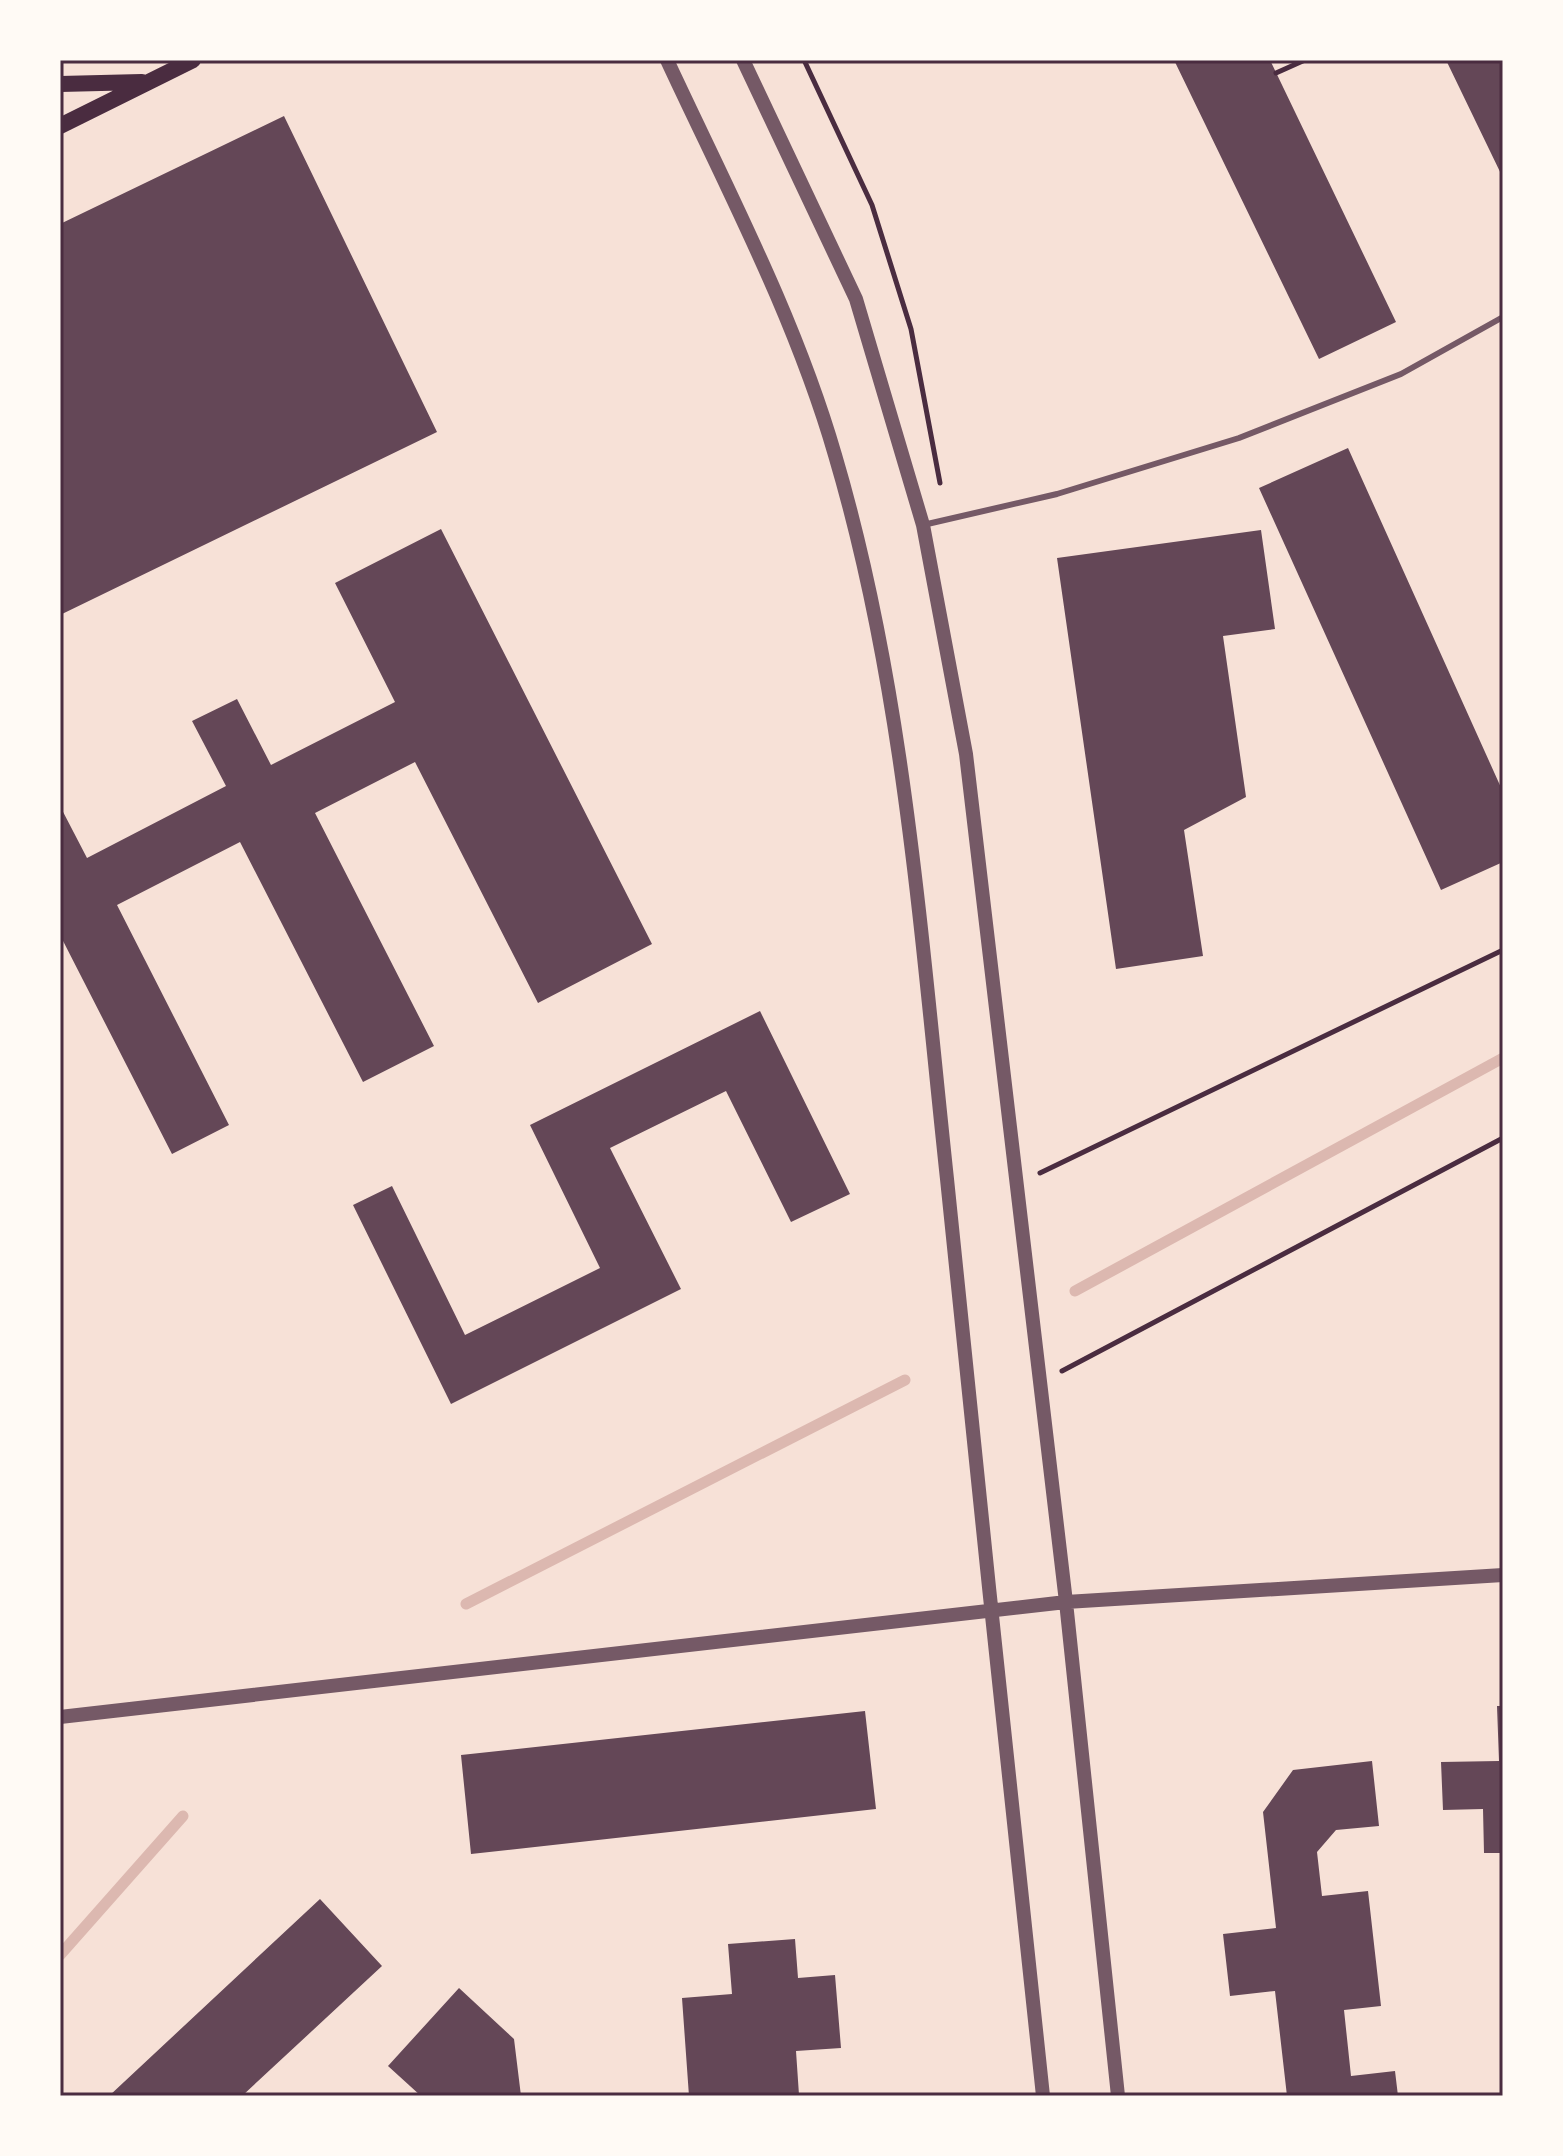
<svg xmlns="http://www.w3.org/2000/svg" width="1563" height="2156" font-family="'Fira Sans Condensed',sans-serif">
	<style>
		.lines { fill: none; stroke-linecap: round; stroke-linejoin: round }
		.stream { stroke: #dcb8b0; stroke-width: 11 }
		.building { fill: #644757 }
		.path { stroke: #4a2c40; stroke-width: 5 }
		.service { stroke: #755966; stroke-width: 6 }
		.tertiary { stroke: #755966; stroke-width: 14 }
		.secondary { stroke: #4a2c40; stroke-width: 16 }
		.neatline { fill: none; stroke: #4a2c40; stroke-width: 3 }
	</style>
	<rect width="100%" height="100%" fill="#f7e1d7"/>
	<g class="lines">
		<!-- stream -->
		<path class="stream" d="M 1075,1291 L 1503,1058
			M 466,1604 L 905,1380
			M 60,1955 L 183,1816"/>
	</g>
	<!-- building -->
	<path class="building" d="M 1174,60 L 1270,60 L 1396,322 L 1319,359 Z
		M 1446,60 L 1503,60 L 1503,178 Z
		M 284,116 L 437,432 L 60,615 L 60,224 Z
		M 1348,448 L 1503,792 L 1503,862 L 1441,890 L 1259,488 Z
		M 441,529 L 652,944 L 538,1003 L 415,762 L 315,813 L 434,1046 L 363,1082 L 240,842 L 117,905 L 229,1125 L 172,1154 L 60,935 L 60,806 L 87,858 L 226,786 L 192,721 L 237,699 L 271,765 L 395,702 L 335,583 Z
		M 1261,530 L 1275,629 L 1223,636 L 1246,797 L 1184,830 L 1203,956 L 1116,969 L 1057,558 Z
		M 760,1011 L 850,1194 L 791,1222 L 726,1091 L 610,1148 L 681,1289 L 451,1404 L 353,1205 L 392,1186 L 465,1335 L 600,1268 L 530,1125 Z
		M 1497,1706 L 1503,1706 L 1503,1853 L 1484,1853 L 1483,1809 L 1443,1810 L 1441,1762 L 1499,1761 Z
		M 865,1711 L 876,1809 L 471,1854 L 461,1755 Z
		M 1372,1761 L 1379,1826 L 1336,1830 L 1317,1852 L 1322,1896 L 1368,1891 L 1381,2006 L 1344,2010 L 1351,2076 L 1395,2071 L 1398,2096 L 1287,2096 L 1275,1991 L 1230,1996 L 1223,1934 L 1276,1928 L 1263,1812 L 1293,1770 Z
		M 320,1899 L 382,1966 L 242,2096 L 109,2096 Z
		M 795,1939 L 798,1978 L 835,1975 L 841,2048 L 796,2051 L 799,2095 L 689,2096 L 682,1998 L 732,1994 L 728,1944 Z
		M 459,1988 L 514,2039 L 521,2096 L 421,2096 L 388,2066 Z"/>
	<g class="lines">
		<!-- path -->
		<path class="path" d="M 804,60 L 872,205 L 911,329 L 940,483
			M 1276,73 L 1305,60
			M 1040,1173 L 1503,950
			M 1062,1371 L 1503,1138"/>
		<!-- service -->
		<path class="service" d="M 923,525 L 1057,494 L 1239,438 L 1401,374 L 1503,317"/>
		<!-- tertiary -->
		<path class="tertiary" d="M 667,60 C 727,189 795,317 835,455 C 904,688 921,937 947,1179 C 978,1485 1010,1790 1043,2096
			M 743,60 L 856,299 L 923,525 L 966,754 L 1066,1602 L 1118,2096
			M 60,1717 L 1066,1602 L 1503,1575"/>
		<!-- secondary -->
		<path class="secondary" d="M 60,84 L 142,82
			M 60,126 L 193,60"/>
	</g>
	<!-- border -->
	<rect width="1563" height="2156" fill="none" stroke="#fffaf5" stroke-width="124"/>
	<rect x="62" y="62" width="1439" height="2032" class="neatline"/>
</svg>
